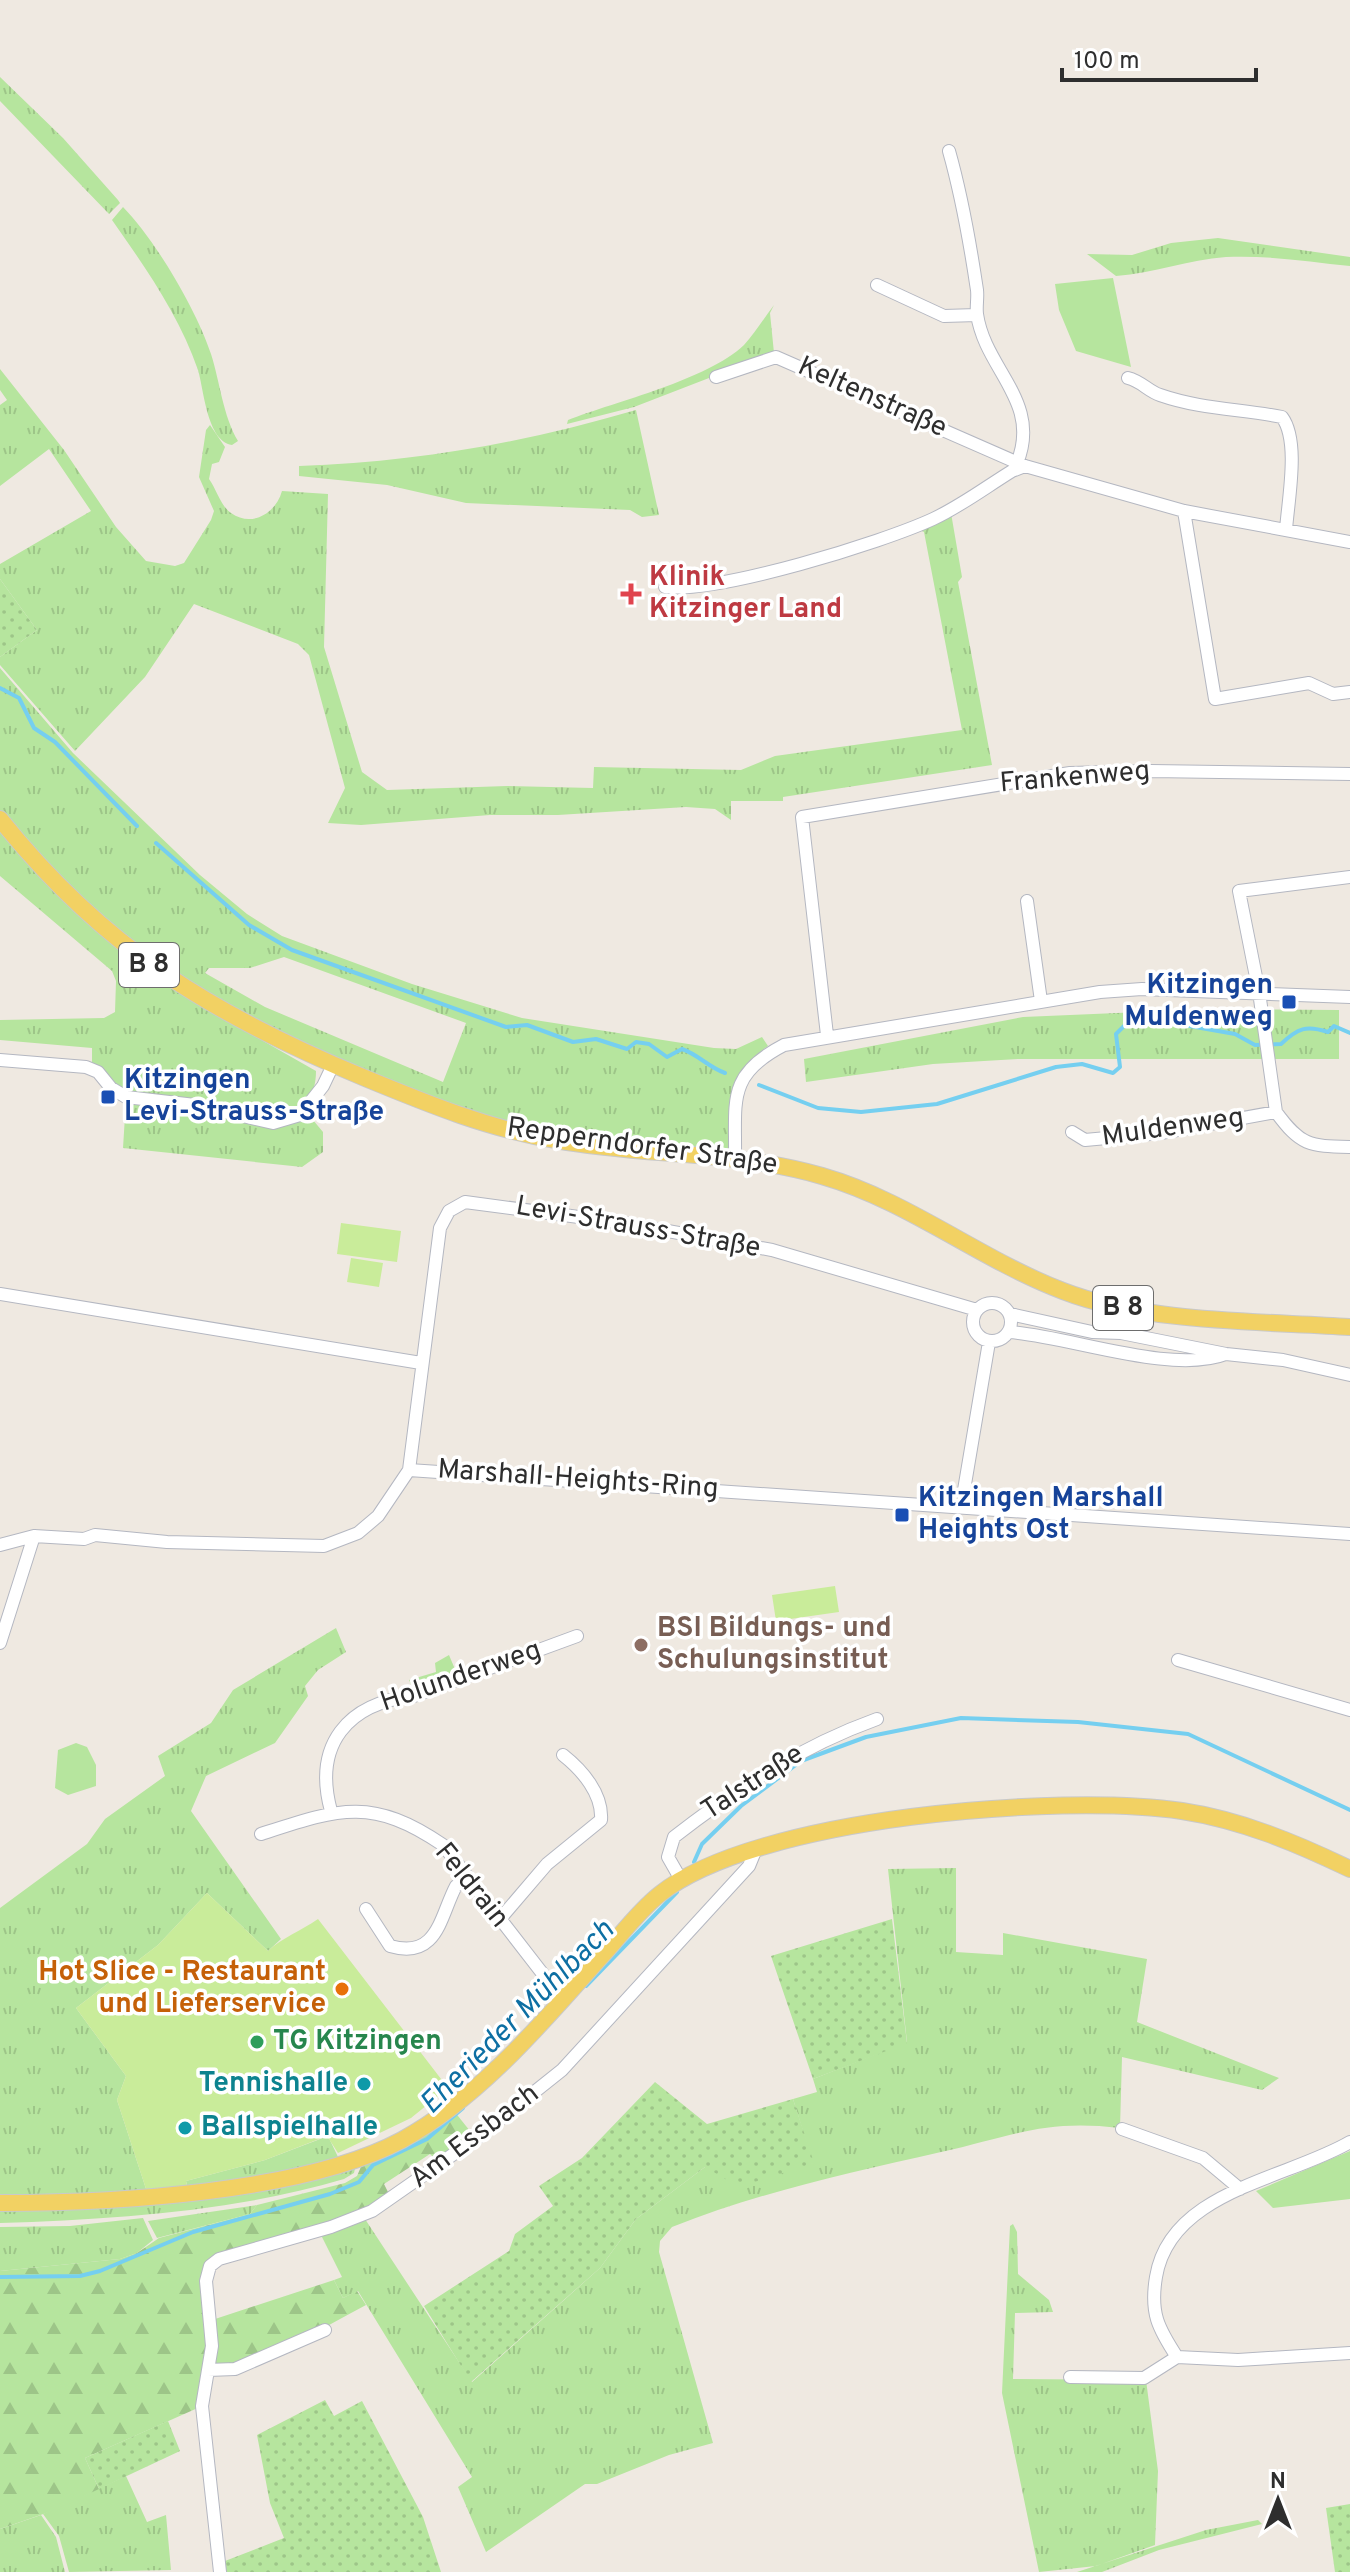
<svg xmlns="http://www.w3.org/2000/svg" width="1350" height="2572" font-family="Overpass,sans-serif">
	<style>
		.grass { fill: url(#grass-tufts); fill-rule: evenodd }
		.forest { fill: url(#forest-firs) }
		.park { fill: #b6e59e }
		.garden { fill: url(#garden-dots) }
		.pitch { fill: #c9ec9a }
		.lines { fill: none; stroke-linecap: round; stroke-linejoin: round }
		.stream { stroke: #75cff0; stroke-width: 4 }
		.minor-casing { stroke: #b4b7c1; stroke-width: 14 }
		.major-casing { stroke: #c9c9c9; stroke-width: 18 }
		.minor { stroke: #fff; stroke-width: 12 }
		.major { stroke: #f2d163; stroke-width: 16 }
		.health-dot { fill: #e0444e; stroke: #fff; stroke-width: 3 }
		.transit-dot { fill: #1a4fb4; stroke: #fff; stroke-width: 3 }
		.education-dot { fill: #8d6e63; stroke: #fff; stroke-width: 3 }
		.food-dot { fill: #e8710a; stroke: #fff; stroke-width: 3 }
		.leisure-dot { fill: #2e9e5b; stroke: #fff; stroke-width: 3 }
		.culture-dot { fill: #0f9aa8; stroke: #fff; stroke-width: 3 }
		.labels { text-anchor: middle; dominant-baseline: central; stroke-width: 7; stroke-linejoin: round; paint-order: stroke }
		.shield { fill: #fff; stroke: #6d6d6d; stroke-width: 2 }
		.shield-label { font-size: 26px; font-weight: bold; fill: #2e2e2e }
		.street-label { font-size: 28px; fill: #2e2e2e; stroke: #fff }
		.health-label { font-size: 28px; font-weight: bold; fill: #be3a42; stroke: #fff; text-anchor: start }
		.transit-label { font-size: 28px; font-weight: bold; fill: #164399; stroke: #fff; text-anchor: start }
		.education-label { font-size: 28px; font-weight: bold; fill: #785e54; stroke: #fff; text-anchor: start }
		.food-label { font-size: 28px; font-weight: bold; fill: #c56008; stroke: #fff; text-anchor: end }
		.leisure-label { font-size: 28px; font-weight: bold; fill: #27864d; stroke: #fff; text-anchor: start }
		.culture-label { font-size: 28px; font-weight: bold; fill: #0d838f; stroke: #fff; text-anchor: end }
		.water-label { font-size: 30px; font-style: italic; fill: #0d6fa3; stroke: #fff }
	</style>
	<defs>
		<pattern id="grass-tufts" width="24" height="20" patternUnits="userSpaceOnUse" patternTransform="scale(2)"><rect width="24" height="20" fill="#b6e59e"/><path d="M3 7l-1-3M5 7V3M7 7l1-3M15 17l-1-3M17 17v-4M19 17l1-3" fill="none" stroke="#9dc588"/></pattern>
		<pattern id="forest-firs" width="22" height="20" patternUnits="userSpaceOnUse" patternTransform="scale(2)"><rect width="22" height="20" fill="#b6e59e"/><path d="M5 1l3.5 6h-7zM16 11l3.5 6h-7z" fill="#9dc588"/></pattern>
		<pattern id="garden-dots" width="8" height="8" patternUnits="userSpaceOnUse" patternTransform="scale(2)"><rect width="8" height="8" fill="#b6e59e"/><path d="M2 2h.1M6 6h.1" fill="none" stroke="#9dc588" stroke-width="1.8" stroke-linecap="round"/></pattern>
	</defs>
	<rect width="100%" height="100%" fill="#efe9e1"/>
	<!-- grass -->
	<path class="grass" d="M 0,77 L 63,138 L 118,200 L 120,203 L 109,214 L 0,101 Z
		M 123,207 C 156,241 196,309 211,354 C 220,382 223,416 238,441 L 232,445 C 207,441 204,390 198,370 C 179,315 145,267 112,220 Z
		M 1218,238 L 1350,257 L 1350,266 C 1309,262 1268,255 1226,257 C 1188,260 1154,273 1116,276 L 1087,254 L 1132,255 L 1171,243 Z
		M 774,305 L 770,313 L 774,353 L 634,407 L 567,424 L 568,420 C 617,401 707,380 744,345 C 755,333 764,318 774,305 Z
		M 0,369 L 64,450 L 116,527 L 146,561 L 175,566 L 184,563 L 211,520 L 214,511 L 199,477 L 206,430 L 210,425 L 225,447 L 219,462 L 212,464 L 209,479 C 217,490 220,505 231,513 C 252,528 276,513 282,491 L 328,494 L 324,647 L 362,772 L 387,790 L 507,786 L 593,788 L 594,767 L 741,770 L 775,756 L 962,730 L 924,532 L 918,529 L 951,513 L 962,577 L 958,582 L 992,765 L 783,797 L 783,801 L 731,801 L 731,820 L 715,809 L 686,807 L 558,815 L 490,815 L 361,825 L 328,823 L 345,788 L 309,655 L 298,644 L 194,604 L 145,677 L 75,751 L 0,665 L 0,657 L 37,630 L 0,579 L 0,564 L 91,511 L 49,449 L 0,486 L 0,405 L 7,400 L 0,390 Z
		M 636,410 L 659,515 L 642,517 L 630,510 L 466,503 L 387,485 L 299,476 L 299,466 C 417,462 523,443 636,410 Z
		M 0,668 L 73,753 L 200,875 L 247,914 L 282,936 L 412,984 L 522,1018 L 714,1048 L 736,1049 L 762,1037 L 768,1046 C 729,1074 735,1102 732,1145 L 725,1153 C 662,1146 595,1143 532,1129 C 482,1118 436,1100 388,1082 C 238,1023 100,939 0,810 ZM 284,957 L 466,1023 L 443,1082 L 265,1007 L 205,973 L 209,968 L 250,968 Z
		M 0,827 L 198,1004 L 316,1071 C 316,1098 303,1108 280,1118 L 136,1094 L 122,1090 L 92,1064 L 92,1048 L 0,1040 L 0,1020 L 104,1018 L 115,1012 L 116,981 L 112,971 L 0,876 Z
		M 1211,1009 L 1339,1010 L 1339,1059 L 1018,1059 L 933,1064 L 806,1082 L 804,1059 L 1023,1017 Z
		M 126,1100 L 265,1124 L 308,1114 L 323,1132 L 323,1152 L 302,1167 L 123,1148 Z
		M 336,1628 L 346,1652 L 318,1670 L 305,1686 L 308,1696 L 275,1743 L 206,1776 L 191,1811 L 281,1939 L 268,1951 L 207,1893 L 158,1945 L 76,2008 L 126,2076 L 117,2100 L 147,2192 L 0,2199 L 0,1908 L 87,1844 L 105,1819 L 165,1776 L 158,1756 L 211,1723 L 233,1690 Z
		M 956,1868 L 956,1952 L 1003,1955 L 1003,1933 L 1147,1959 L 1137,2022 L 1279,2078 L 1262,2090 L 1122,2057 L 1120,2128 C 1044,2119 1013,2136 941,2152 C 849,2173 760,2192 672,2227 L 660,2241 L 659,2252 L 713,2443 L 669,2455 L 597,2484 L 585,2484 L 486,2552 L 458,2487 L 472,2477 L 358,2291 L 343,2298 L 334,2280 L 342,2277 L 321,2235 L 365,2219 L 472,2382 L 600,2268 L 636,2219 L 705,2167 L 813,2163 L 793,2099 L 817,2092 L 813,2079 L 907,2042 L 888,1869 Z
		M 328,2136 L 339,2159 L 334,2162 L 188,2189 L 186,2181 L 265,2160 Z
		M 356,2164 L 354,2173 L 344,2179 C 233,2212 115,2219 0,2223 L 0,2205 L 58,2205 Z
		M 257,2205 L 250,2214 L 157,2238 L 148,2221 Z
		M 143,2218 L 153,2240 L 137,2253 L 120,2259 L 0,2271 L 0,2227 L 70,2226 Z
		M 1013,2224 L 1017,2232 L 1018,2274 L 1049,2300 L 1053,2312 L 1015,2313 L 1013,2379 L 1146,2380 L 1158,2471 L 1155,2545 L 1096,2566 L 1039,2572 L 1002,2393 L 1010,2226 Z
		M 126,2476 L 147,2522 L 166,2515 L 171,2570 L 69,2572 L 59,2536 L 43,2514 Z
		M 41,2515 L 56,2537 L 65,2572 L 0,2572 L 0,2529 Z
		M 1258,2520 L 1262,2524 L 1159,2550 L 1102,2572 L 1077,2572 L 1206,2530 Z"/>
	<!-- forest -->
	<path class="forest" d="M 454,2111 L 474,2136 L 438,2162 L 430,2154 L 384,2184 L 390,2196 L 368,2209 L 207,2264 L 212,2320 L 334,2280 L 343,2298 L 357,2291 L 366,2305 C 318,2331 262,2364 206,2368 L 200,2407 L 85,2458 L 99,2489 L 52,2511 L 0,2529 L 0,2271 L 120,2259 L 137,2253 L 159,2238 L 250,2214 L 257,2205 L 345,2183 L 357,2176 L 363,2162 Z"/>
	<!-- park -->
	<path class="park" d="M 1113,278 L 1131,367 L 1076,351 L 1059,310 L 1055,284 Z
		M 449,1655 L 457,1674 L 415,1692 L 409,1680 L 436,1672 L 435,1663 Z
		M 76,1743 L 87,1747 L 96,1765 L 96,1786 L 68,1795 L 55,1788 L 58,1750 Z
		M 1350,2151 L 1350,2199 L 1273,2208 L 1256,2191 Z"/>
	<!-- garden -->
	<path class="garden" d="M 0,579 L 37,630 L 0,657 Z
		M 892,1919 L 907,2043 L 813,2079 L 771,1956 Z
		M 655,2082 L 707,2124 L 793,2099 L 814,2163 L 739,2187 L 705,2167 L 636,2219 L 600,2268 L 471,2382 L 424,2306 L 509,2251 L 515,2234 L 553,2206 L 539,2186 L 582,2158 Z
		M 325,2400 L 334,2416 L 362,2401 L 423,2517 L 441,2572 L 226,2572 L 225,2561 L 284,2538 L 270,2503 L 257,2435 Z
		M 168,2421 L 180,2451 L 99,2489 L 85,2458 Z
		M 1350,2504 L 1350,2572 L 1335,2572 L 1326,2508 Z"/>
	<!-- pitch -->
	<path class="pitch" d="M 341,1223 L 401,1231 L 397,1262 L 337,1254 Z
		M 351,1258 L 383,1263 L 379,1287 L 347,1282 Z
		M 835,1586 L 839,1612 L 776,1621 L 772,1595 Z
		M 207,1893 L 268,1951 C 283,1937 301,1931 318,1919 L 448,2088 L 411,2118 L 338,2153 L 327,2136 L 265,2160 L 186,2181 L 188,2189 L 147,2192 L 117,2100 L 126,2076 L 76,2008 L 158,1945 Z"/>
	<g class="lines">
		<!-- stream -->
		<path class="stream" d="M 0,688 L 19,698 L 34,728 L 55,742 L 137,826
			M 156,843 L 249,925 L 292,950 L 506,1027 L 527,1025 L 573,1042 L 596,1039 L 627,1049 L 636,1042 L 649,1044 L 667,1057 L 682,1049 C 699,1055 708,1067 725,1073
			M 759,1085 L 818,1108 L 861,1112 L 937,1104 L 1056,1067 L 1082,1064 L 1113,1073 L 1120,1067 L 1116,1034 L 1125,1025 L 1167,1022 L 1235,1034 L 1255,1045 L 1281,1044 C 1298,1028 1306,1025 1328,1032 L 1334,1026 L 1350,1033
			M 694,1862 L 702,1844 L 741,1806 L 801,1761 L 866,1737 L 961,1718 L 1078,1722 L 1188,1734 L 1350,1810
			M 586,1986 L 677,1892
			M 0,2277 L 80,2276 L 100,2271 L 193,2232 L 330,2194 L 359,2182 L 373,2165 L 427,2139 L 463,2108"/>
		<defs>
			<path id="minor" d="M 949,151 C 962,197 970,243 977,290 C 978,298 976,306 977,314 C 985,370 1042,401 1017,463
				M 877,285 L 944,316 L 977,315
				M 716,377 L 776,357 L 1025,466 L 1184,511 L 1350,542
				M 1128,378 C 1141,381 1148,391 1160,395 C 1200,409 1241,409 1282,417 C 1300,441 1288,500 1286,530
				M 1184,511 L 1215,699 L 1309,683 L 1333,694 L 1350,692
				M 665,587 C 719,593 881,543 933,519 C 961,506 986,487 1012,471 L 1025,466
				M 1027,901 L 1041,1001
				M 827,1035 L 802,817 L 1070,773 L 1151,771 L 1350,774
				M 0,1060 L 86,1067 L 98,1072 L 111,1088 L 126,1097 L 195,1105 L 273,1123 L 300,1115 L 323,1086 L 333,1065
				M 1276,1112 L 1259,992 L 1239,891 L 1350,877
				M 1072,1132 L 1085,1140 L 1161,1133 L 1276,1112 C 1301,1146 1309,1146 1350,1147
				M 735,1160 C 736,1101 726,1075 784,1045 L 1100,992 L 1142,989 L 1350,997
				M 0,1294 L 421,1363
				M973 1322a19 19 0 1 1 38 0a19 19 0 1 1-38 0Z
				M 1010,1314 L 1092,1332 L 1121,1333 L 1226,1354 L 1283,1360 L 1350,1375
				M 1009,1332 C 1069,1336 1171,1375 1226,1354
				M 409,1470 L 1350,1534
				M 964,1508 L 964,1490 L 989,1342
				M 0,1545 L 34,1536 L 84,1539 L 95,1535 L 167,1542 L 324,1546 L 358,1533 L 378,1516 L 409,1470 L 440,1228 L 449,1211 L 465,1202 L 624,1223 L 772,1250 L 977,1310
				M 0,1643 L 34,1536
				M 1178,1660 L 1350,1710
				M 331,1811 C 313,1745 347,1703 414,1696 L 577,1636
				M 261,1834 C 338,1809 371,1796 443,1845 L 563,2000
				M 680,1878 L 668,1857 L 674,1837 C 737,1788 802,1746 877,1719
				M 366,1909 L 390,1946 C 438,1960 440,1916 456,1886 L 470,1879
				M 500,1919 L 547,1864 L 601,1820 C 603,1794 582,1770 563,1755
				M 1122,2129 L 1203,2158 L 1240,2189
				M 1350,2142 C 1287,2179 1170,2191 1156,2277 C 1150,2313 1158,2328 1177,2357 L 1238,2360 L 1350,2353
				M 208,2370 L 235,2369 L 325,2330
				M 1070,2377 L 1144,2378 L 1177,2357
				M 220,2572 L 202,2406 L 212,2346 L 206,2281 L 210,2266 L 219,2259 L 331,2227 L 372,2211 L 478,2137 L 562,2070 L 749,1866 L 756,1849"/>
			<path id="major" d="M 0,819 C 104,949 213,1015 365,1078 C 428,1104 489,1129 556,1140 C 644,1156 736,1151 822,1176 C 909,1201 979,1259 1063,1291 C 1145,1323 1261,1321 1350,1327
				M 0,2203 C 113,2203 303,2193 402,2140 C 479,2098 542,2023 599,1959 C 619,1938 637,1912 660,1894 C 756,1817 1060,1793 1182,1811 C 1241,1820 1296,1843 1350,1869"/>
		</defs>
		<!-- minor casing -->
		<use href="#minor" class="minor-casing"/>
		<!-- major casing -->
		<use href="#major" class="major-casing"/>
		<!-- minor -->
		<use href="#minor" class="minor"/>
		<!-- major -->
		<use href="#major" class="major"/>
	</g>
	<!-- markers -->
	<path class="health-dot" d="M627 582h8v8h8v8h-8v8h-8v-8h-8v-8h8z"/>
	<g class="transit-dot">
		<rect x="1281" y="994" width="16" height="16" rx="4"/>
		<rect x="100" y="1089" width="16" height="16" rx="4"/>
		<rect x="894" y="1507" width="16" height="16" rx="4"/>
	</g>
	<circle class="education-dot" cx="641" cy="1645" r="8"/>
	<circle class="food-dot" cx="342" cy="1989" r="8"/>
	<circle class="leisure-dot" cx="257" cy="2042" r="8"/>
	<g class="culture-dot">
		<circle cx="364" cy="2084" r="8"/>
		<circle cx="185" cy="2128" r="8"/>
	</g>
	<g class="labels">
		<!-- shield labels -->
		<g class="shield">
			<rect x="119" y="943" width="60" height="44" rx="6"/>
			<rect x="1093" y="1286" width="60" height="44" rx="6"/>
		</g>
		<g class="shield-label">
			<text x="149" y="965">B 8</text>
			<text x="1123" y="1308">B 8</text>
		</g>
		<!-- street labels -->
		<g class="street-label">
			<text transform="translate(872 398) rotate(24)">Keltenstraße</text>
			<text transform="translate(1075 778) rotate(-5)">Frankenweg</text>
			<text transform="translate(1173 1128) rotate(-8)">Muldenweg</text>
			<text transform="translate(642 1147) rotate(8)">Repperndorfer Straße</text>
			<text transform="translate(638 1228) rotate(10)">Levi-Strauss-Straße</text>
			<text transform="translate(578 1480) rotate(4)">Marshall-Heights-Ring</text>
			<text transform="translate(461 1677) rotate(-19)">Holunderweg</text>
			<text transform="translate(753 1783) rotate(-33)">Talstraße</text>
			<text transform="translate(471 1886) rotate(51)">Feldrain</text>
			<text transform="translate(475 2137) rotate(-37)">Am Essbach</text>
		</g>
		<!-- health labels -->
		<g class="health-label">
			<text x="649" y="578">Klinik<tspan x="649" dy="32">Kitzinger Land</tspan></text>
		</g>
		<!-- transit labels -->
		<g class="transit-label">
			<text x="1273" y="986" text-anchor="end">Kitzingen<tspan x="1273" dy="32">Muldenweg</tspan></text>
			<text x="124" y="1081">Kitzingen<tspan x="124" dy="32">Levi-Strauss-Straße</tspan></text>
			<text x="918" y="1499">Kitzingen Marshall<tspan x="918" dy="32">Heights Ost</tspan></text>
		</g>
		<!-- education labels -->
		<g class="education-label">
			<text x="657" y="1629">BSI Bildungs- und<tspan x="657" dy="32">Schulungsinstitut</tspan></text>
		</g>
		<!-- food labels -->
		<g class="food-label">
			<text x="326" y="1973">Hot Slice - Restaurant<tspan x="326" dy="32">und Lieferservice</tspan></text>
		</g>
		<!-- leisure labels -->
		<g class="leisure-label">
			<text x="273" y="2042">TG Kitzingen</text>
		</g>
		<!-- culture labels -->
		<g class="culture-label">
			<text x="348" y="2084">Tennishalle</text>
			<text x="201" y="2128" text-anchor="start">Ballspielhalle</text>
		</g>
		<!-- water labels -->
		<g class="water-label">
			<text transform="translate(518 2018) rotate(-45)">Eherieder Mühlbach</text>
		</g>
	</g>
	<!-- north arrow -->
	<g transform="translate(1278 2500)" stroke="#ffffff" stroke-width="6" paint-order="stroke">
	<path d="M0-6L14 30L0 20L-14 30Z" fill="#2e2e2e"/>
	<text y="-12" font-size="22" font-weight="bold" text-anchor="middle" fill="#2e2e2e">N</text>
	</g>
	<!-- scale -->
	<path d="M1062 68v12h194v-12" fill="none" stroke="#2e2e2e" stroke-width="4"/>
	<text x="1074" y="68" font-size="24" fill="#2e2e2e" stroke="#ffffff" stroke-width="6" paint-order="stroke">100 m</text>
</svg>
